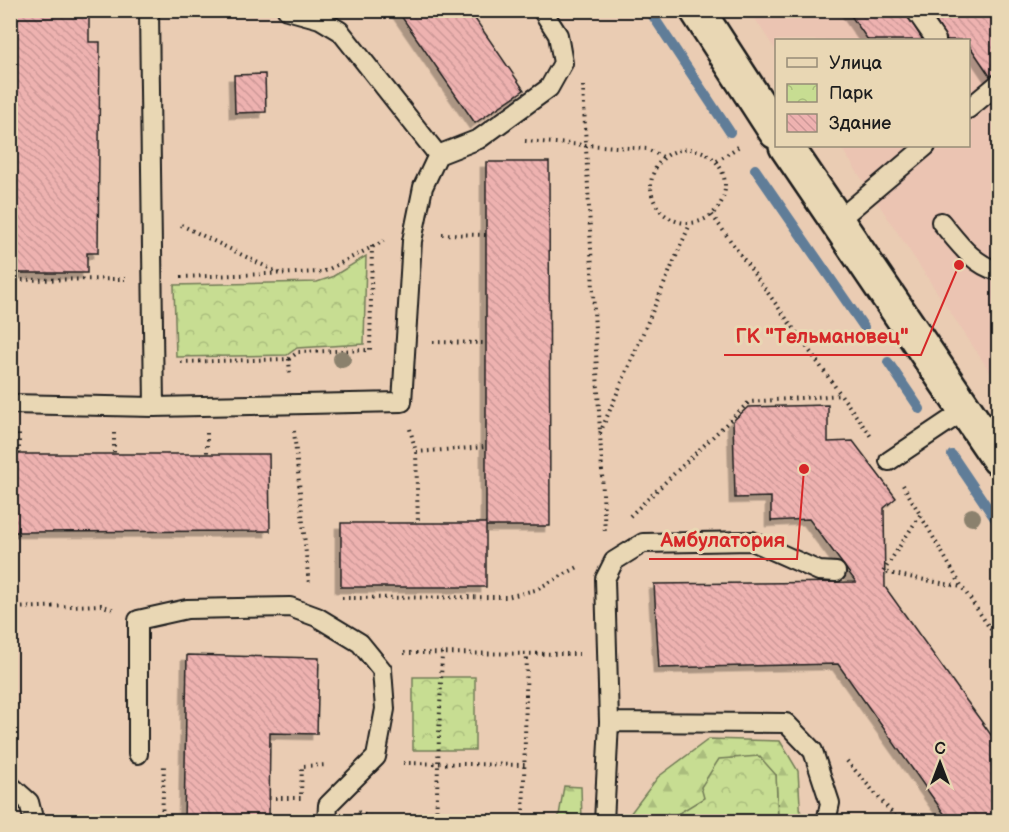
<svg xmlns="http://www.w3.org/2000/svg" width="1009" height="832" font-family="'Balsamiq Sans',sans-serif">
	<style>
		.built { fill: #ebc4b2 }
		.forest { fill: url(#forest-firs); stroke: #727c57; stroke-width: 1.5 }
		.park { fill: url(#park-crowns); stroke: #727c57; stroke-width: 1.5 }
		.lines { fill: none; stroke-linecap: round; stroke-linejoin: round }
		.stream { stroke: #617d98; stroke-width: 10 }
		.building { fill: url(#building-back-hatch); stroke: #1c1c1c; stroke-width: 1.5; filter: url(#shadow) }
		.lane-casing { stroke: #1c1c1c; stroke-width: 22 }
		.secondary-casing { stroke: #1c1c1c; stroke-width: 38 }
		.path { stroke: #1c1c1c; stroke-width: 4; stroke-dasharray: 1.5 4.5; stroke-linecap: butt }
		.lane { stroke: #e9d7b4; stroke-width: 18 }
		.secondary { stroke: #e9d7b4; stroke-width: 33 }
		.tree { fill: #8b816d }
		.leader { fill: none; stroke: #d62828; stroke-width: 2 }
		.callout-dot { fill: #d62828; stroke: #e9d7b4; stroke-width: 2 }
		.callout-label { font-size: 20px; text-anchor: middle; font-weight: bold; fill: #d62828; stroke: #e9d7b4; stroke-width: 6; stroke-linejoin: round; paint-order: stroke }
	</style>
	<defs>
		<pattern id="forest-firs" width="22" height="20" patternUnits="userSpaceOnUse" patternTransform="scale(1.5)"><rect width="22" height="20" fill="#c7dd92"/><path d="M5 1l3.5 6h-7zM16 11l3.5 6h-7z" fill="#aabd7d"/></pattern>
		<pattern id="park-crowns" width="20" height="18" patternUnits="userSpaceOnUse" patternTransform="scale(1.5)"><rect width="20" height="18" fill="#c7dd92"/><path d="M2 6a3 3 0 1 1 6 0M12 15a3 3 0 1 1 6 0" fill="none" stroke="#aabd7d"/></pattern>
		<pattern id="building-back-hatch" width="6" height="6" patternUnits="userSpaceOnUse" patternTransform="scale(1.5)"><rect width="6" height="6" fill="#eeb2b0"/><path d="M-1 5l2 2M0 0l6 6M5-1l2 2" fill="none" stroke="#cc9897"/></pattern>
		<filter id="shadow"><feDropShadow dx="-5.5" dy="5.5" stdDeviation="0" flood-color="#0004"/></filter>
	</defs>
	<rect width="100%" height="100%" fill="#eaccb3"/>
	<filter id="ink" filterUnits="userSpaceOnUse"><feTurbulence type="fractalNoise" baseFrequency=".0167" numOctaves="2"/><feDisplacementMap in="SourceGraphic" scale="12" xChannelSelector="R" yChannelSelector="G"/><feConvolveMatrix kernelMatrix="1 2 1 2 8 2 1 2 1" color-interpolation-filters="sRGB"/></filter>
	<g filter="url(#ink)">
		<!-- built -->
		<path class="built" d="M 750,11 L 998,11 L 998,384 L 840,146 L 968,146 L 968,40 L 776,40 L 776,51 Z"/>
		<!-- forest -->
		<path class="forest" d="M 709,739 L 780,741 L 798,771 L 801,821 L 778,821 L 776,775 L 705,798 L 666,821 L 624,822 L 658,777 Z
			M 564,786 L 581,787 L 582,821 L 558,821 Z"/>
		<!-- park -->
		<path class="park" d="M 366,256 L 364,344 L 297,348 L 287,355 L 176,357 L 174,285 L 317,282 L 332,277 Z
			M 413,677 L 475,677 L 475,750 L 413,750 Z
			M 759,756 L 776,775 L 778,821 L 666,821 L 704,798 L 701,787 L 719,759 Z"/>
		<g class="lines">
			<!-- stream -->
			<path class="stream" d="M 649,10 L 730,132
				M 755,169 L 864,327
				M 888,362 L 920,409
				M 952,455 L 998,523"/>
		</g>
		<!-- building -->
		<path class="building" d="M 15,10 L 89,10 L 89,42 L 100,42 L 98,253 L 87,253 L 87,273 L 13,273 Z
			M 397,10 L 469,10 L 524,90 L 475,123 Z
			M 847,10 L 904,10 L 923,40 L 868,40 Z
			M 929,10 L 999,10 L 999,73 L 990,76 L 969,45 L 969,40 L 947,40 Z
			M 265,74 L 266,112 L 235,113 L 234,75 Z
			M 486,162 L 549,162 L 550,526 L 486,526 Z
			M 828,405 L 828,442 L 853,441 L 896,498 L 884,508 L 885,587 L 999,746 L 999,822 L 950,822 L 838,664 L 659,668 L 654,584 L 856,582 L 809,519 L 771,521 L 771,497 L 735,498 L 733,421 L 748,407 Z
			M 10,454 L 269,454 L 270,531 L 10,532 Z
			M 341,523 L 486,523 L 486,587 L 341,587 Z
			M 187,655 L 319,658 L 317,734 L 270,733 L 269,822 L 184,822 Z"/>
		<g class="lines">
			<defs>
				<path id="lane" d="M 149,10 L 154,407 L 402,402 L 412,241 L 423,187 L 438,155 L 479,139 L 549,88 L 563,63 L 558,35 L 542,10
					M 287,10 L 320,19 L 340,31 L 438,155
					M 915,10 L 936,40
					M 968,109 L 998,84
					M 836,222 L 926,146
					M 941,222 C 957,241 973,265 998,271
					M 10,404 L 154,407
					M 889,461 L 965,410
					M 609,722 L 786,723 L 813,751 L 830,803 L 826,822
					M 138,754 L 138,620 L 187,609 L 290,607 L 317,617 L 360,643 L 382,670 L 385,709 L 376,757 L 328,805 L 327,822
					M 10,785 L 29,802 L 34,822
					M 604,822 L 609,722 L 605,579 L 614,561 L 643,543 L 752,541 L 819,571 L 836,572"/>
				<path id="secondary" d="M 697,10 L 776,132
					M 786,146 L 998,458"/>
			</defs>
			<!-- lane casing -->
			<use href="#lane" class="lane-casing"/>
			<!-- secondary casing -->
			<use href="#secondary" class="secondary-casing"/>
			<!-- path -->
			<path class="path" d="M 583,86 L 605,534
				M 525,141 L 647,149 L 663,157
				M651 186a37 37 0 1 1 74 0a37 37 0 1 1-74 0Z
				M 717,161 L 741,145
				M 712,215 L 872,438
				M 181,225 L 279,273
				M 442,234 L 486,235
				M 181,277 L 323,272 L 384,241
				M 10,280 L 125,279
				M 433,342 L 486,343
				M 289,359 L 290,376
				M 181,362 L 289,359 L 298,352 L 370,350 L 372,246
				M 410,429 L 416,452 L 418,523
				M 294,431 L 309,585
				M 114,433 L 114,454
				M 207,433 L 207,454
				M 600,433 L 690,224
				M 416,452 L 486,447
				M 19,454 L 19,433
				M 903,485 L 962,587 L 998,640
				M 920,515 L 883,572 L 962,587
				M 630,516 L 749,402 L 841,395
				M 342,598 L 507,597 L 535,590 L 580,566
				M 10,608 L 101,605 L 114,610
				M 404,653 L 579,654
				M 847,761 L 900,822
				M 403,763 L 525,765
				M 301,794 L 302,766 L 327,765
				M 269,798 L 301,798
				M 358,812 L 379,822
				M 162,822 L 164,765
				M 436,822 L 442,653
				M 523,822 L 527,654"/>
			<!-- lane -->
			<use href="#lane" class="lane"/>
			<!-- secondary -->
			<use href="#secondary" class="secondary"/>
		</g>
		<!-- trees -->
		<g class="tree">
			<circle cx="342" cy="359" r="9"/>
			<circle cx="972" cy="517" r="9"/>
		</g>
	</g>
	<!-- callouts -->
	<path class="leader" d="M959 265L921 355H724M804 469L797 559H649"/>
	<g class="callout-dot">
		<circle cx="959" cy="265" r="6"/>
		<circle cx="804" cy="469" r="6"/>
	</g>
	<g class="callout-label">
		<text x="822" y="343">ГК "Тельмановец"</text>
		<text x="723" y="547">Амбулатория</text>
	</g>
	<!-- margin -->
	<rect width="1009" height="832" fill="none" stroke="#e9d7b4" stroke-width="36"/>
	<rect x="18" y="18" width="973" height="796" fill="none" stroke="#1c1c1c" stroke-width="2" filter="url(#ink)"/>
	<!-- legend -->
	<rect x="775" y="39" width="195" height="108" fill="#e9d7b4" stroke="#978c77" stroke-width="1.5"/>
	<rect x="787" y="58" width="30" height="9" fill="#e9d7b4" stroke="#978c77" stroke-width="1.5"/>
	<text x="829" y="69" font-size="18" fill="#1c1c1c">Улица</text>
	<rect x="787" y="84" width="30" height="18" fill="url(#park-crowns)" stroke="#978c77" stroke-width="1.5"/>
	<text x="829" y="99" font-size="18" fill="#1c1c1c">Парк</text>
	<rect x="787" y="114" width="30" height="18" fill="url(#building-back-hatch)" stroke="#978c77" stroke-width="1.5"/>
	<text x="829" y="129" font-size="18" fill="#1c1c1c">Здание</text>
	<!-- north arrow -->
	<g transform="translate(940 763)" stroke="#e9d7b4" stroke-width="4.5" paint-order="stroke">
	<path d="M0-4.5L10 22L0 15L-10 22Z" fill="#1c1c1c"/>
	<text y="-9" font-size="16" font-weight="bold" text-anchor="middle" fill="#1c1c1c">С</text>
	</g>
</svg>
